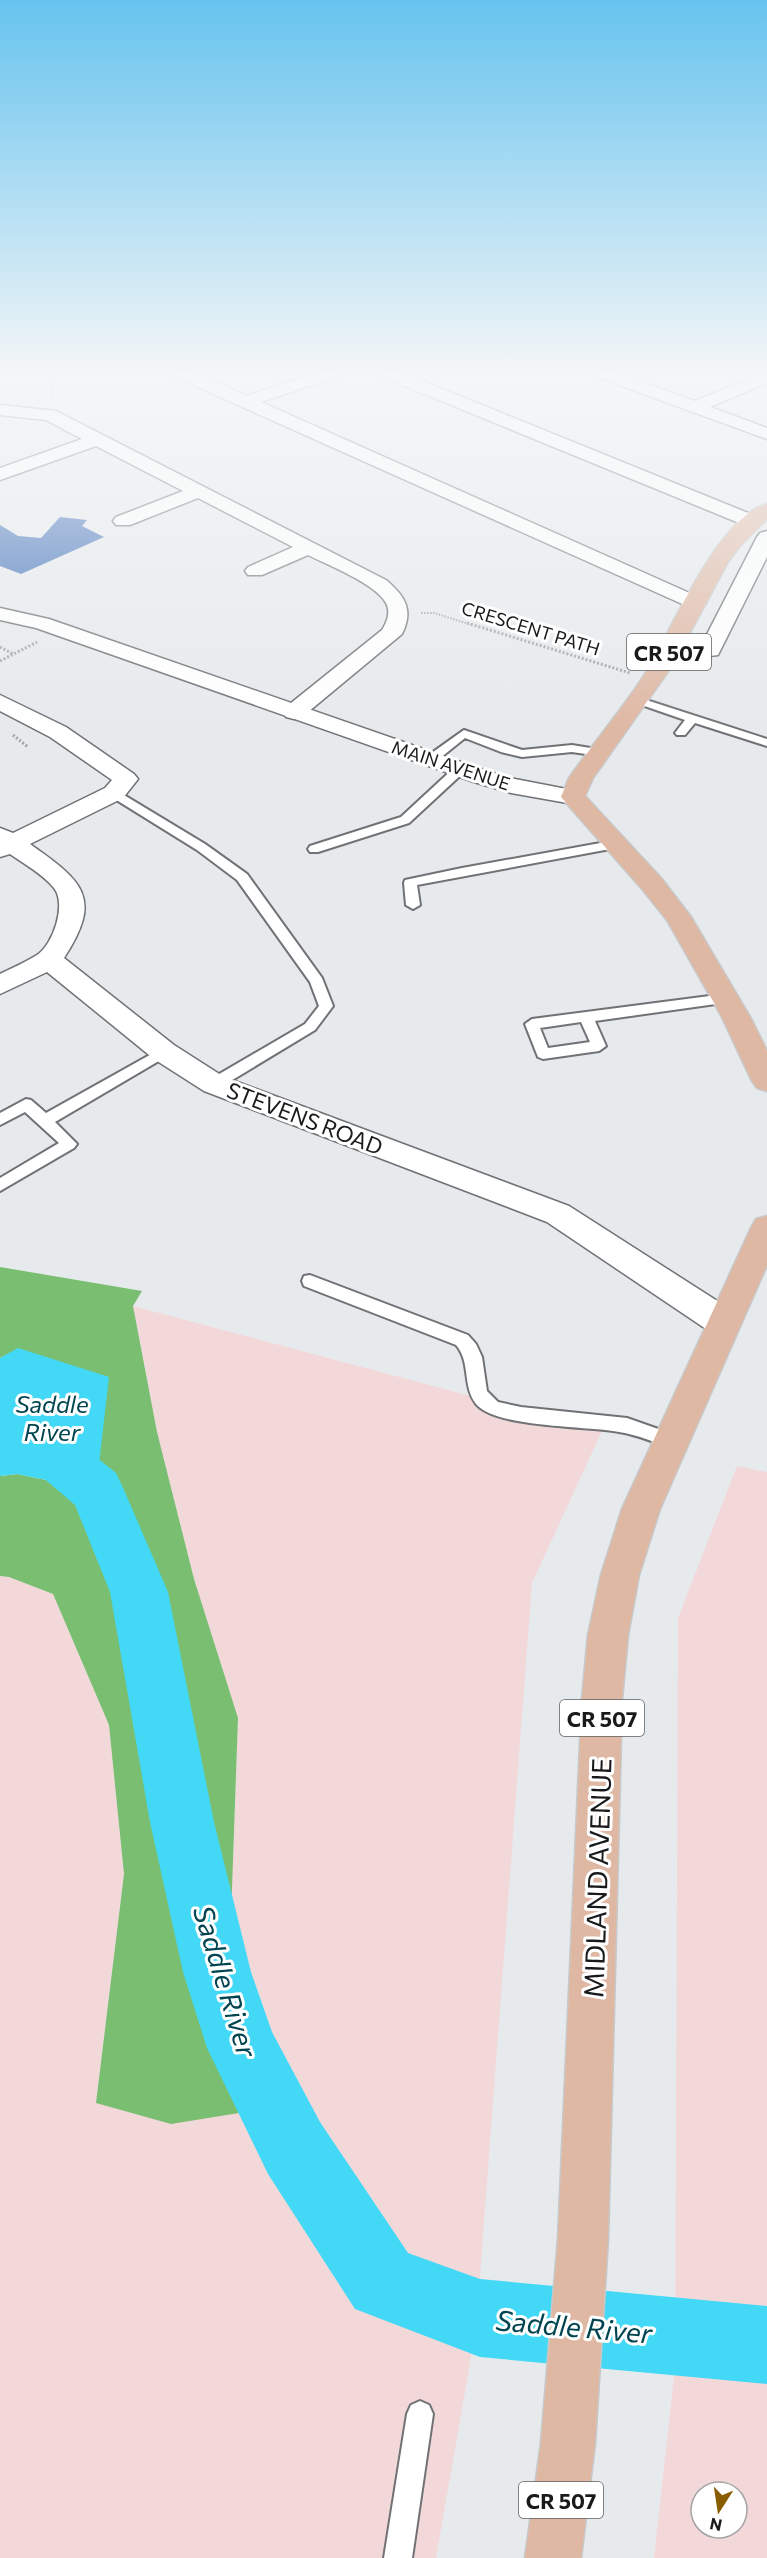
<svg xmlns="http://www.w3.org/2000/svg" width="767" height="2558" font-family="Commissioner,sans-serif">
	<style>
		.industrial { fill: #f3d8da; fill-rule: evenodd }
		.forest { fill: #79be71 }
		.water { fill: #43d9f6 }
		.lines { fill: none; stroke-linecap: round; stroke-linejoin: round }
		.river { fill: #43d9f6; fill-rule: evenodd }
		.building { fill: #3f6fb9 }
		.lane-casing { stroke: #707275; stroke-width: 4 }
		.street-casing { stroke: #707275; stroke-width: 3 }
		.secondary-casing { stroke: #707275; stroke-width: 3 }
		.primary-casing { stroke: #c8c8c8; stroke-width: 3 }
		.path-far1 { stroke: #a3a5a8; stroke-width: 2; stroke-dasharray: 1.5 1.5; stroke-linecap: butt }
		.path { stroke: #a3a5a8; stroke-width: 3; stroke-dasharray: 2 2; stroke-linecap: butt }
		.lane { fill: #fff; fill-rule: evenodd }
		.street { fill: #fff; fill-rule: evenodd }
		.secondary { fill: #fff; fill-rule: evenodd }
		.primary { fill: #dfb8a4; fill-rule: evenodd }
		.labels { text-anchor: middle; dominant-baseline: central; stroke-width: 6; stroke-linejoin: round; paint-order: stroke }
		.far-street-label { font-size: 18px; fill: #191a1b; stroke: #fff }
		.shield { fill: #fff; stroke: #5e5f5f; stroke-width: 1.5 }
		.shield-label { font-size: 21px; font-weight: bold; fill: #191a1b }
		.street-label { font-size: 22px; fill: #191a1b; stroke: #fff }
		.water-label { font-size: 24px; font-style: italic; fill: #004450; stroke: #fff }
		.near-street-label { font-size: 27px; fill: #191a1b; stroke: #fff }
		.near-water-label { font-size: 28px; font-style: italic; fill: #004450; stroke: #fff }
	</style>
	<rect width="100%" height="100%" fill="#e7eaed"/>
	<!-- industrial -->
	<path class="industrial" d="M 133,1306 L 602,1431 L 532,1583 L 476,2329 L 436,2558 L 0,2558 L 0,1576 L 9,1577 L 53,1594 L 109,1725 L 124,1874 L 96,2102 L 300,2103 L 237,1974 L 231,1917 L 238,1718 L 194,1579 L 157,1432 Z
		M 737,1466 L 767,1472 L 767,2558 L 654,2558 L 675,2368 L 678,1618 ZM 701,2492 L 737,2492 L 737,2528 L 701,2528 Z"/>
	<!-- forest -->
	<path class="forest" d="M 0,1267 L 142,1291 L 133,1306 L 157,1432 L 194,1579 L 238,1718 L 231,1917 L 237,1974 L 300,2103 L 171,2124 L 96,2103 L 124,1874 L 109,1725 L 53,1594 L 9,1577 L 0,1576 L 0,1476 L 17,1474 L 96,1490 L 18,1349 L 0,1358 Z"/>
	<!-- water -->
	<path class="water" d="M 18,1348 L 109,1377 L 96,1490 L 17,1474 L 0,1476 L 0,1358 Z"/>
	<g class="lines">
		<!-- river -->
		<path class="river" d="M 35,1416 L 54,1423 L 116,1473 L 124,1490 L 168,1592 L 214,1822 L 251,1972 L 272,2032 L 320,2122 L 408,2253 L 480,2279 L 767,2306 L 767,2384 L 480,2357 L 355,2309 L 268,2174 L 207,2048 L 183,1972 L 150,1822 L 110,1592 L 75,1505 L 27,1464 L 0,1472 L 0,1426 Z"/>
	</g>
	<!-- building -->
	<path class="building" d="M 60,517 L 87,520 L 82,526 L 104,537 L 21,574 L 0,566 L 0,525 L 18,536 L 41,538 Z"/>
	<g class="lines">
		<defs>
			<path id="lane" d="M 637,697 L 767,739 L 767,746 L 695,723 L 685,735 L 677,735 L 675,733 L 685,720 L 633,702 L 633,698 Z
				M 464,730 L 522,750 L 572,745 L 603,750 L 605,752 L 599,756 L 572,752 L 522,757 L 501,752 L 465,738 L 434,763 L 426,763 L 426,757 Z
				M 459,766 L 463,767 L 463,773 L 409,823 L 318,852 L 310,852 L 308,849 L 310,846 L 401,817 L 455,767 Z
				M 114,789 L 205,844 L 247,874 L 322,978 L 333,1006 L 315,1030 L 219,1088 L 214,1089 L 207,1084 L 209,1080 L 305,1024 L 319,1006 L 310,982 L 237,880 L 197,850 L 110,796 L 108,793 Z
				M 617,840 L 621,841 L 623,844 L 621,847 L 417,885 L 420,905 L 413,909 L 406,905 L 404,883 L 405,880 L 462,868 Z
				M 725,994 L 732,999 L 730,1002 L 595,1021 L 606,1046 L 599,1051 L 543,1059 L 538,1057 L 525,1024 L 532,1019 ZM 581,1022 L 590,1042 L 548,1048 L 540,1028 Z
				M 164,1047 L 169,1049 L 171,1052 L 169,1055 L 55,1122 L 77,1144 L 74,1148 L 0,1191 L 0,1178 L 59,1143 L 25,1112 L 0,1125 L 0,1113 L 26,1099 L 31,1100 L 46,1113 Z
				M 310,1275 L 468,1335 L 476,1344 L 482,1357 L 487,1391 L 498,1402 L 521,1407 L 627,1418 L 678,1436 L 681,1441 L 678,1446 L 672,1449 C 654,1442 638,1435 619,1432 C 587,1426 496,1428 476,1404 C 462,1386 471,1362 456,1345 L 304,1286 L 302,1281 L 304,1276 Z
				M 420,2401 L 429,2405 L 433,2414 L 412,2558 L 384,2558 L 407,2414 L 411,2405 Z"/>
			<path id="street" d="M 169,371 L 191,371 L 247,396 L 320,371 L 344,371 L 342,375 L 261,402 L 703,599 L 706,603 L 703,607 L 696,609 L 689,607 L 171,375 Z
				M 376,371 L 398,371 L 758,517 L 761,521 L 758,525 L 744,525 L 378,375 Z
				M 590,371 L 613,371 L 694,401 L 767,372 L 767,383 L 710,407 L 767,428 L 767,439 L 592,375 Z
				M 0,405 L 56,411 L 386,580 C 405,596 414,610 402,634 L 302,717 L 294,719 L 286,717 L 283,712 L 286,707 L 382,630 C 387,622 391,612 386,603 C 376,584 328,565 308,555 L 262,575 L 248,575 L 245,571 L 248,567 L 293,547 L 198,498 L 130,525 L 116,525 L 113,521 L 116,517 L 183,491 L 96,446 L 0,480 L 0,468 L 82,439 L 46,420 L 0,415 Z
				M 767,531 L 767,557 L 718,655 L 668,661 L 660,659 L 657,654 L 660,649 L 702,644 L 757,537 L 760,533 Z
				M 0,695 L 66,727 L 134,774 L 138,779 L 123,798 L 30,844 C 82,881 104,897 64,958 L 174,1045 L 224,1077 L 569,1206 L 736,1313 L 741,1323 L 736,1333 L 724,1336 L 712,1333 L 547,1222 L 204,1091 L 154,1059 L 47,972 L 0,994 L 0,974 C 12,968 26,962 37,955 C 53,945 67,904 54,888 C 43,874 24,864 10,854 L 0,857 L 0,828 L 13,833 L 105,788 L 112,780 L 50,737 L 0,711 Z"/>
			<path id="secondary" d="M 0,608 L 49,619 L 490,772 L 515,779 L 582,792 L 585,797 L 582,802 L 573,804 L 511,793 L 474,782 L 36,628 L 0,620 Z"/>
			<path id="primary" d="M 767,504 L 767,519 L 740,546 L 728,562 L 672,666 L 593,778 L 585,796 L 661,878 L 691,917 L 750,1017 L 767,1051 L 767,1091 L 757,1088 L 752,1081 L 722,1017 L 667,920 L 643,890 L 561,797 L 569,778 C 593,744 620,712 643,677 C 670,635 717,517 767,504 Z
				M 767,1216 L 767,1265 L 660,1509 L 639,1575 L 628,1635 L 622,1699 L 608,2239 L 595,2443 L 581,2558 L 525,2558 L 541,2443 L 558,2239 L 582,1699 L 588,1635 L 601,1575 L 622,1509 L 751,1228 L 756,1219 Z"/>
		</defs>
		<!-- lane casing -->
		<use href="#lane" class="lane-casing"/>
		<!-- street casing -->
		<use href="#street" class="street-casing"/>
		<!-- secondary casing -->
		<use href="#secondary" class="secondary-casing"/>
		<!-- primary casing -->
		<use href="#primary" class="primary-casing"/>
		<!-- path-far1 -->
		<path class="path-far1" d="M 50,371 L 53,373 L 51,399
			M 421,613 L 434,613 L 472,625"/>
		<!-- path -->
		<path class="path" d="M 467,623 L 630,673
			M 0,647 L 13,654
			M 0,661 L 37,642
			M 13,735 L 28,747"/>
		<!-- lane -->
		<use href="#lane" class="lane"/>
		<!-- street -->
		<use href="#street" class="street"/>
		<!-- secondary -->
		<use href="#secondary" class="secondary"/>
		<!-- primary -->
		<use href="#primary" class="primary"/>
	</g>
	<!-- sky -->
	<linearGradient id="sky" x2="0" y2="1"><stop stop-color="#66c3ee"/><stop offset="0.51" stop-color="#f4f6f7"/><stop offset="1" stop-color="#f4f6f7" stop-opacity="0"/></linearGradient>
	<rect width="767" height="729" fill="url(#sky)"/>
	<g class="labels">
		<!-- far-street labels -->
		<g class="far-street-label">
			<text transform="translate(531 628) rotate(17)">CRESCENT PATH</text>
			<text transform="translate(451 765) rotate(18)">MAIN AVENUE</text>
		</g>
		<!-- shield labels -->
		<g class="shield">
			<rect x="627" y="634" width="84" height="36" rx="4.5"/>
			<rect x="560" y="1700" width="84" height="36" rx="4.5"/>
			<rect x="519" y="2482" width="84" height="36" rx="4.5"/>
		</g>
		<g class="shield-label">
			<text x="669" y="652">CR 507</text>
			<text x="602" y="1718">CR 507</text>
			<text x="561" y="2500">CR 507</text>
		</g>
		<!-- street labels -->
		<g class="street-label">
			<text transform="translate(305 1118) rotate(21)">STEVENS ROAD</text>
		</g>
		<!-- water labels -->
		<g class="water-label">
			<text x="52" y="1403">Saddle<tspan x="52" dy="28">River</tspan></text>
		</g>
		<!-- near-street labels -->
		<g class="near-street-label">
			<text transform="translate(597 1878) rotate(-88)">MIDLAND AVENUE</text>
		</g>
		<!-- near-water labels -->
		<g class="near-water-label">
			<text transform="translate(226 1981) rotate(73)">Saddle River</text>
			<text transform="translate(574 2326) rotate(5)">Saddle River</text>
		</g>
	</g>
	<!-- north arrow -->
	<g transform="translate(719 2510) rotate(192)"><circle r="28" fill="#ffffff" stroke="#a3a3a4" stroke-width="1.5"/>
	<path d="M0-4.5L10 22L0 15L-10 22Z" fill="#895c00"/>
	<text y="-9" font-size="16" font-weight="bold" text-anchor="middle" fill="#191a1b">N</text>
	</g>
</svg>
